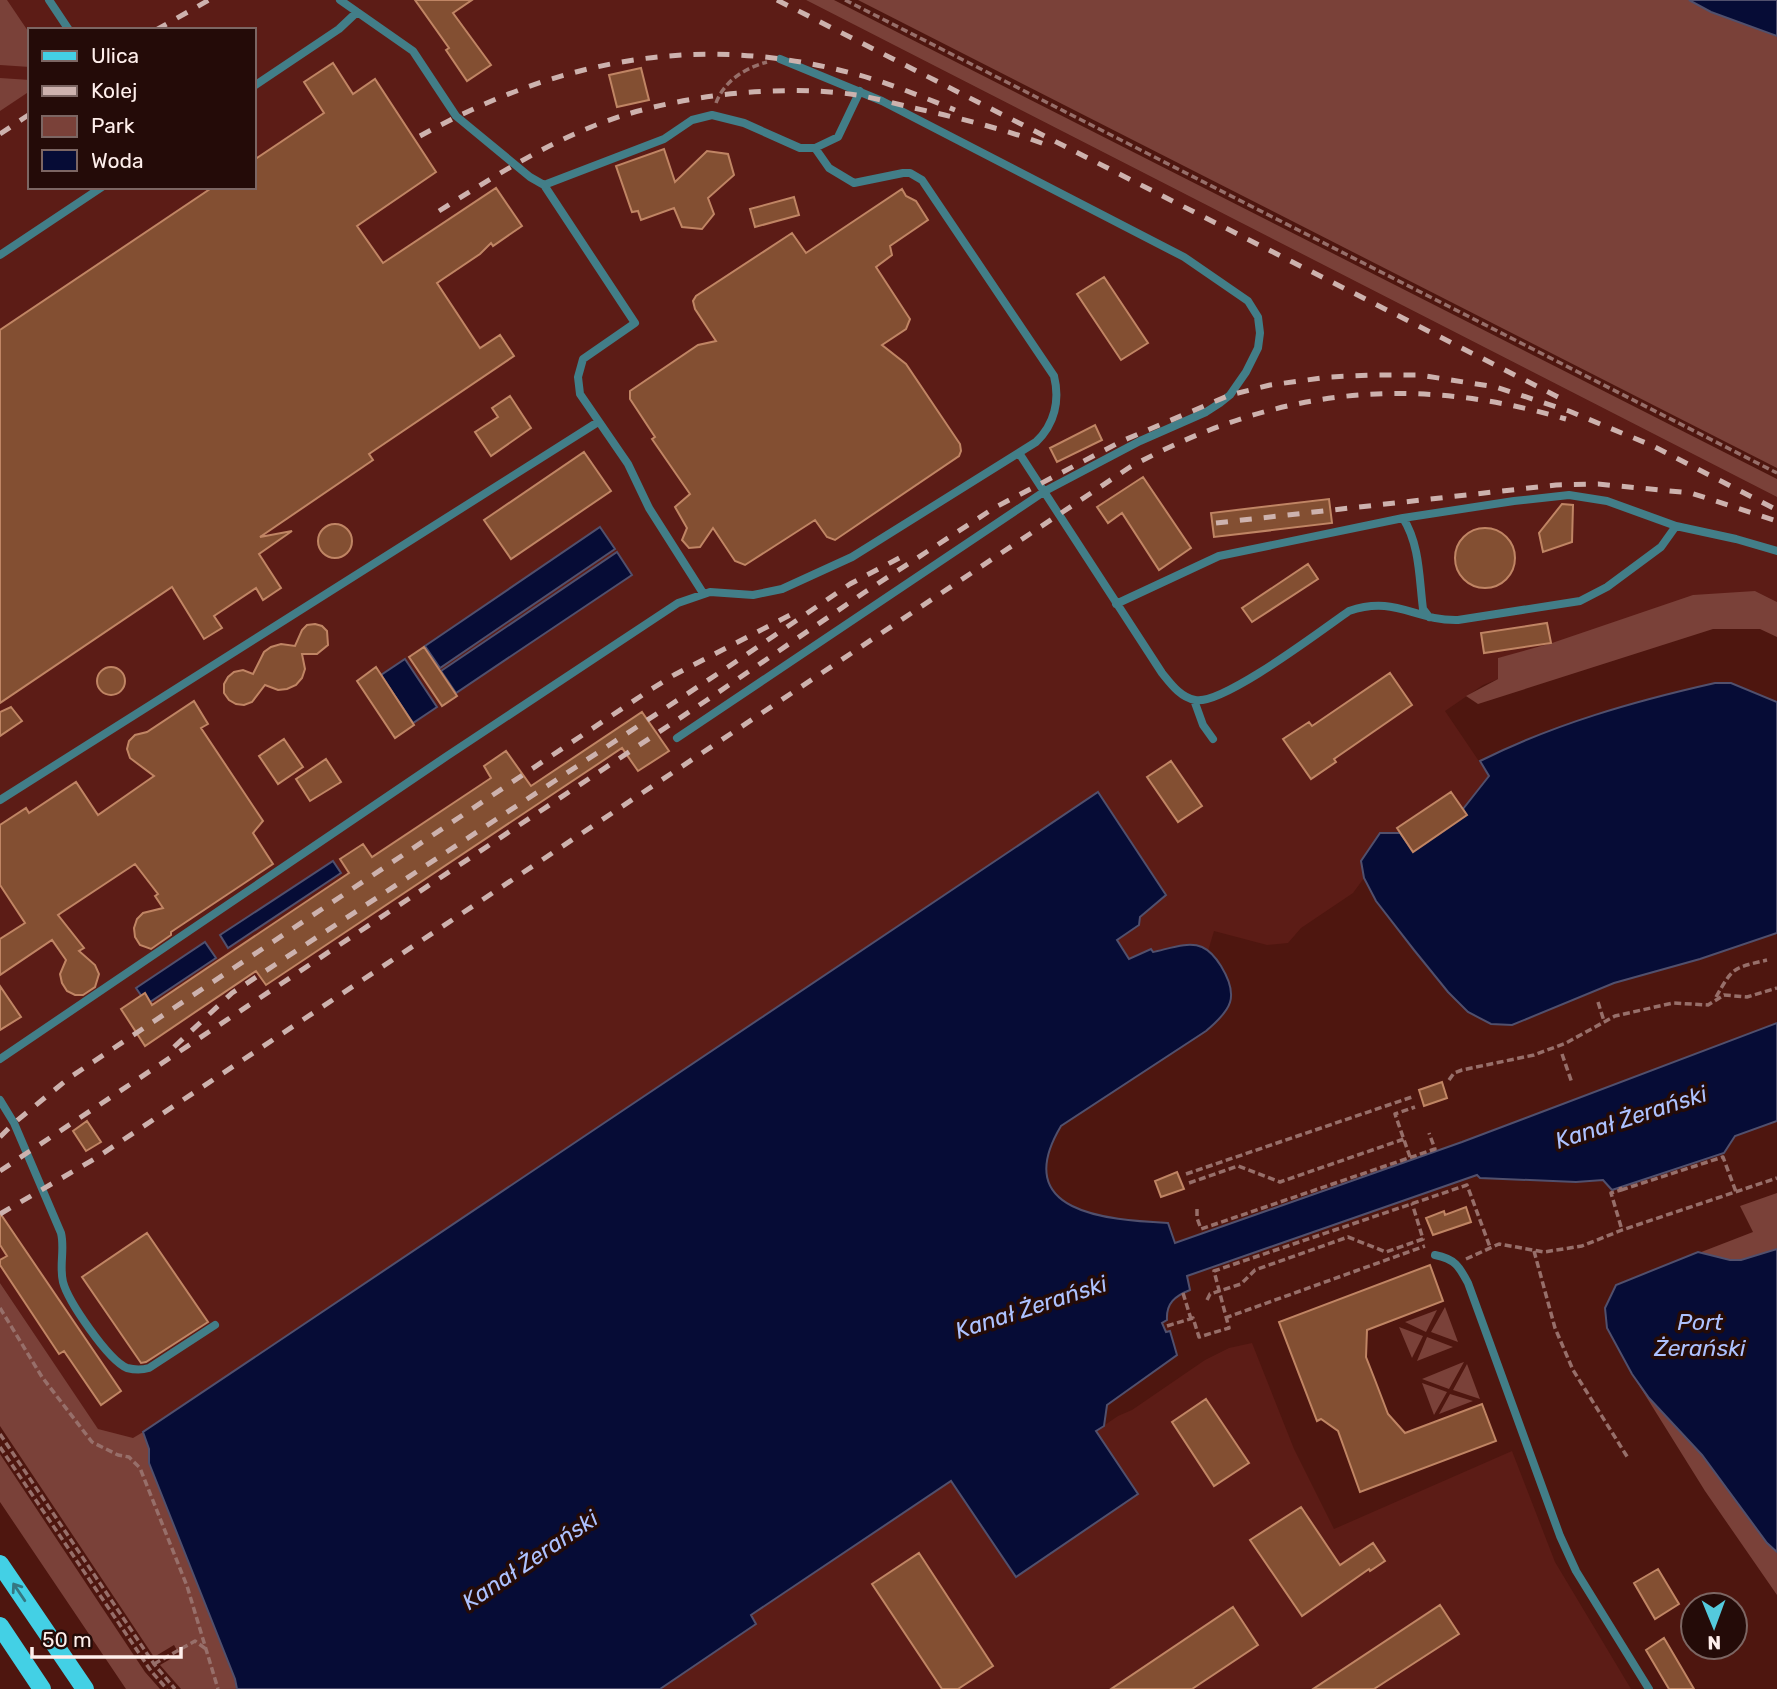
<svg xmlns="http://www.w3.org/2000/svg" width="1777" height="1689" font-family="Rubik,sans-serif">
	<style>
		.built { fill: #5c1c16; fill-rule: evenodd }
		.green { fill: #7a4139 }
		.water { fill: #060c36; stroke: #51506d; stroke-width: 2 }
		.building { fill: #834f32; stroke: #c08564; stroke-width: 2 }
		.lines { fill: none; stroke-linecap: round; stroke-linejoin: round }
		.path { stroke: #976f6a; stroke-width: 3.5; stroke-dasharray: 7 3.5; stroke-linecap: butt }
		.service { stroke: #427e88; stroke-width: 8 }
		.primary { stroke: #43d0e5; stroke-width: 18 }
		.rail { stroke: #cdb2ae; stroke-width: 5; stroke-dasharray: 12 12; stroke-linecap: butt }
		.oneway { stroke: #357782 }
		.labels { text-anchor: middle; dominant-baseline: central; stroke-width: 7; stroke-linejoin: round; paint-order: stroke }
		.water-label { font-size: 23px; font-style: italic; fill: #adc2ff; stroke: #240b08 }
	</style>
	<rect width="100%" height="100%" fill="#4e160f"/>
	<!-- built -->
	<path class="built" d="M 0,0 L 806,0 L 1777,497 L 1777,602 L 1755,591 L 1499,658 L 1498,679 L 1483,685 L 1445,711 L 1489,776 L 1463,809 L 1467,815 L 1413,852 L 1400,833 L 1361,861 L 1364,878 L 1353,893 L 1301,928 L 1288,943 L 1267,945 L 1214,931 L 1208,951 L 1201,946 L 1179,946 L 1153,952 L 1151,949 L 1129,959 L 1117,940 L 1139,926 L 1098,792 L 143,1432 L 133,1439 L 98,1430 L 0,1283 ZM 30,30 L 254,30 L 254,187 L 30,187 Z
		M 1252,1343 L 1294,1449 L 1334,1529 L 1512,1451 L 1555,1562 L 1631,1689 L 660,1689 L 756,1624 L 751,1615 L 951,1481 L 1015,1576 L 1096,1431 L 1118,1416 L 1132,1410 L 1205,1360 L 1229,1348 Z"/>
	<!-- green -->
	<path class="green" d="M 0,0 L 7,0 L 30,34 L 30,67 L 0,65 Z
		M 806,0 L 834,0 L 1777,479 L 1777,497 Z
		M 858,0 L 1689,0 L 1711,12 L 1777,36 L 1777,468 Z
		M 0,78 L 30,80 L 30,91 L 0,111 Z
		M 1755,591 L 1777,602 L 1777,637 L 1760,629 L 1713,629 L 1478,704 L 1466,696 L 1498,679 L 1498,658 L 1552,643 L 1693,595 Z
		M 1777,1193 L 1777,1296 L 1616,1285 L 1753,1232 L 1740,1206 Z
		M 0,1283 L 98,1429 L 133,1438 L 143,1432 L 149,1449 L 149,1463 L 235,1679 L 237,1689 L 181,1689 L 160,1665 L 179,1654 L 174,1645 L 154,1657 L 0,1426 Z
		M 1445,1307 L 1458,1342 L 1431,1332 Z
		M 1605,1308 L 1642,1372 L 1777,1530 L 1777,1595 L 1705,1491 L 1632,1374 L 1607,1328 Z
		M 1437,1310 L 1426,1332 L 1405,1322 Z
		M 1399,1327 L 1423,1336 L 1412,1358 Z
		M 1427,1337 L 1453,1347 L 1417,1361 Z
		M 1464,1362 L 1449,1389 L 1422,1379 L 1461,1363 Z
		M 1467,1364 L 1480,1399 L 1453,1390 Z
		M 1422,1383 L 1447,1392 L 1434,1415 Z
		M 1450,1394 L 1473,1401 L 1439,1414 Z
		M 0,1454 L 145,1672 L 160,1689 L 126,1689 L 0,1502 Z"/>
	<!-- water -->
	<path class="water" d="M 1689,0 L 1777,0 L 1777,36 L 1711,12 Z
		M 600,527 L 615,549 L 440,668 L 425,646 Z
		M 617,552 L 632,575 L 456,693 L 441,671 Z
		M 405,659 L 437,707 L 413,723 L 381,675 Z
		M 1715,683 L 1731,683 L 1777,702 L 1777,933 L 1700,959 L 1614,983 L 1512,1025 L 1491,1024 L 1468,1012 L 1448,992 L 1414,950 L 1376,901 L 1364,878 L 1361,861 L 1380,833 L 1400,833 L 1413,851 L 1466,815 L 1463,809 L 1489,776 L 1480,761 C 1554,724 1635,701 1715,683 Z
		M 1098,792 L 1166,895 L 1140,917 L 1139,925 L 1117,940 L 1129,959 L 1151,949 L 1153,952 C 1168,949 1188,941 1202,947 C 1211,951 1216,958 1221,966 C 1240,997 1231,1010 1206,1031 L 1061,1126 C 1009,1213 1107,1220 1168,1223 L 1175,1243 L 1462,1142 L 1777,1023 L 1777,1121 L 1735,1136 L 1724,1153 L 1612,1190 L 1603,1180 L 1576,1182 L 1480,1178 L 1477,1175 L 1187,1276 L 1190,1290 C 1175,1296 1166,1303 1167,1320 L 1162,1323 L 1166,1332 L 1170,1331 L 1177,1355 L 1107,1405 L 1104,1426 L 1096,1431 L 1138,1494 L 1016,1577 L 951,1481 L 751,1615 L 756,1624 L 660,1689 L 237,1689 L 235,1679 L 149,1463 L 149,1449 L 143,1432 Z
		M 333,861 L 341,873 L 228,948 L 220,935 Z
		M 205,942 L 216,958 L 147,1004 L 136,988 Z
		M 1777,1249 L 1777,1552 L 1767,1543 L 1702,1455 L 1649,1398 L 1632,1374 L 1607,1328 L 1605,1308 L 1616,1285 L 1698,1252 L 1730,1260 L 1741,1260 Z"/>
	<!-- building -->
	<path class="building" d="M 415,0 L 472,0 L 453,13 L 491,65 L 467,81 L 446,50 L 449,48 Z
		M 333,63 L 353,94 L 375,79 L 436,172 L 357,226 L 383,263 L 496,188 L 522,226 L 493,246 L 491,243 L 480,254 L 437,283 L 480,348 L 500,335 L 514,356 L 369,454 L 373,460 L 260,537 L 292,531 L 259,554 L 281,588 L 263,600 L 256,588 L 214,616 L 222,628 L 204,639 L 172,587 L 0,703 L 0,330 L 213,187 L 254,187 L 254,160 L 324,113 L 304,82 Z
		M 641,68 L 649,100 L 617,107 L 609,75 Z
		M 664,149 L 675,182 L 707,151 L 728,154 L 734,175 L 708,198 L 714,214 L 702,229 L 682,227 L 674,208 L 641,220 L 638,211 L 632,212 L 616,166 Z
		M 902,189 L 906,196 L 916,201 L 928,220 L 890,246 L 892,255 L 876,267 L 910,319 L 906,329 L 882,345 L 906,364 L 960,444 L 961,451 L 959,456 L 835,540 L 827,537 L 815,520 L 745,565 L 735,561 L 713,528 L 700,547 L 689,548 L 682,540 L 687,528 L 675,507 L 690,494 L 652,439 L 655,437 L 630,399 L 630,391 L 698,345 L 716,341 L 695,309 L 693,301 L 696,296 L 792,233 L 806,253 Z
		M 794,197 L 799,215 L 755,227 L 750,209 Z
		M 1104,277 L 1148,343 L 1121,360 L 1077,294 Z
		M 510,396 L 531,428 L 491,456 L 475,432 L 498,417 L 492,408 Z
		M 1095,425 L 1102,440 L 1057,462 L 1050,448 Z
		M 584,452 L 611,491 L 511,559 L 484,520 Z
		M 1143,477 L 1191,548 L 1159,570 L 1122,513 L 1108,523 L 1097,507 Z
		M 1329,499 L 1332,523 L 1214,537 L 1211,513 Z
		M 1562,504 L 1573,505 L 1572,542 L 1543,552 L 1539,533 Z
		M318 541a17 17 0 1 1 34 0a17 17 0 1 1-34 0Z
		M1455 558a30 30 0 1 1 60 0a30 30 0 1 1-60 0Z
		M 1308,564 L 1318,579 L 1252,622 L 1242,608 Z
		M 1547,623 L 1551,643 L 1484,653 L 1481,633 Z
		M 315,624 L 322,626 L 327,631 L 328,645 L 317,654 L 302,654 L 305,669 L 302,678 L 296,685 L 287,689 L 278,690 L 265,685 L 252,702 L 244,705 L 236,704 L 229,700 L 224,693 L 224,684 L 228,677 L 234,672 L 243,670 L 253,674 L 264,652 L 271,647 L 281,644 L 295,646 L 302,630 L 307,625 Z
		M 424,647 L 457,696 L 442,706 L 409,657 Z
		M 376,667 L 414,725 L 395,738 L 357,681 Z
		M97 681a14 14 0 1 1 28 0a14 14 0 1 1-28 0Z
		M 1390,673 L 1412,705 L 1334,759 L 1336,762 L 1311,779 L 1283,739 L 1309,722 L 1312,726 Z
		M 194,701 L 208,724 L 201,728 L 263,821 L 253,833 L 273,864 L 171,932 L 171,935 L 151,949 L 140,945 L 135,937 L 134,928 L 137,919 L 143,913 L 163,908 L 155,896 L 158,894 L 135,864 L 58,915 L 84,948 L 79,951 L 95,965 L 99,974 L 95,987 L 83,995 L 75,995 L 67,991 L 62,983 L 60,974 L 66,960 L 52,940 L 0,975 L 0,939 L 25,923 L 0,885 L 0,825 L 26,808 L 29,813 L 76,782 L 98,815 L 154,776 L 130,758 L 127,749 L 129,741 L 135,735 L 147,732 Z
		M 11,707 L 22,721 L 0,736 L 0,712 Z
		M 642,712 L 669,751 L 638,771 L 622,748 L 266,985 L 256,971 L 145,1046 L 121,1009 L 145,993 L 152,1005 L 349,873 L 340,859 L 363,844 L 372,857 L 491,778 L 484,766 L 506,751 L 531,786 Z
		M 284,739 L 303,767 L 278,784 L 259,756 Z
		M 326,759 L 341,782 L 310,801 L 296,779 Z
		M 1171,761 L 1202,806 L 1178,822 L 1147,777 Z
		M 1451,792 L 1467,815 L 1413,852 L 1397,828 Z
		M 0,986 L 21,1017 L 0,1030 Z
		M 1442,1082 L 1447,1098 L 1424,1106 L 1419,1090 Z
		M 87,1121 L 101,1142 L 86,1151 L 73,1131 Z
		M 1177,1172 L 1184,1189 L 1161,1197 L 1155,1181 Z
		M 1466,1207 L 1471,1222 L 1433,1235 L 1426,1218 L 1444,1211 L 1445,1215 Z
		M 0,1213 L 121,1391 L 101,1405 L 64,1351 L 59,1354 L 0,1265 L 0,1260 L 7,1256 L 0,1245 Z
		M 147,1233 L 208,1322 L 146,1362 L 141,1363 L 82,1277 Z
		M 1430,1265 L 1443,1301 L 1367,1330 L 1366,1357 L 1375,1380 L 1388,1414 L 1405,1433 L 1482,1404 L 1496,1441 L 1360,1492 L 1338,1431 L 1321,1419 L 1317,1421 L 1279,1322 Z
		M 1206,1399 L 1249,1463 L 1214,1486 L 1172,1422 Z
		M 1301,1507 L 1340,1565 L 1373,1543 L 1385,1561 L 1370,1571 L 1369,1569 L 1302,1616 L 1250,1540 Z
		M 919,1553 L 993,1666 L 958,1689 L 942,1689 L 872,1584 Z
		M 1658,1569 L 1679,1604 L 1655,1619 L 1634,1583 Z
		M 1440,1605 L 1459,1634 L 1374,1689 L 1313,1689 Z
		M 1233,1607 L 1258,1645 L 1192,1689 L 1111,1689 Z
		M 1664,1638 L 1694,1689 L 1669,1689 L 1646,1650 Z"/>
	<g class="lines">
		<!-- path -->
		<path class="path" d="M 845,0 L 1777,473
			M 716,103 C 724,81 745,68 767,62
			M 1716,997 C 1733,967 1733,968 1767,960
			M 1598,1002 L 1604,1021
			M 1562,1054 L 1572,1083
			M 1449,1080 L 1454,1073 L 1462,1070 L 1534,1055 L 1566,1043 L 1615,1016 L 1673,1003 L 1708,1005 L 1724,995 L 1747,997 L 1777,988
			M 1410,1157 L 1395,1114 L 1415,1107
			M 1186,1174 L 1412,1097
			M 1189,1183 L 1238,1166 L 1280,1182 L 1404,1139
			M 1620,1187 L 1621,1190 L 1611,1193 L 1622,1230
			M 1621,1190 L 1723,1157 L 1736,1192
			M 1197,1209 L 1197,1218 L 1201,1229 L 1435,1149 L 1429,1133
			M 1534,1251 L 1555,1328 L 1573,1370 L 1628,1458
			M 1466,1259 L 1499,1244 L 1544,1252 L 1582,1246 L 1622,1230 L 1777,1178
			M 1183,1293 L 1191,1319
			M 1207,1300 L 1210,1294 L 1241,1284 L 1255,1270 L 1348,1237 L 1386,1252 L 1423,1239 L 1412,1203
			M 0,1308 L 42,1377 L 92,1442 L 118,1455 L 129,1457 L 140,1468 L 187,1586 L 218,1689
			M 1225,1318 L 1425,1246
			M 1167,1326 L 1193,1318 L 1199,1337 L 1229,1328 L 1214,1271 L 1467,1185 L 1490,1247
			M 0,1434 L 154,1664 L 175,1689
			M 0,1447 L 151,1671 L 167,1689
			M 154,1664 L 195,1641 L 206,1649"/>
		<!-- service -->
		<path class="service" d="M 49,0 L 69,30
			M 340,0 L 413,51 L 456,116 L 530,177 L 544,185 L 635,323 L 583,359 L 578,377 L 580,394 L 628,464 L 649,508 L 703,593
			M 254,86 L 339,29 L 357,12
			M 544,185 L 664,139 L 692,120 L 712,115 L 744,123 L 800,148 L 815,148 L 838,137 L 860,91
			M 0,255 L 102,187
			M 1019,453 L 1162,673 C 1171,684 1180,697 1195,700 C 1222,706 1323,629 1349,611 C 1396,595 1414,621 1458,620 L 1580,601 L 1607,587 L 1661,547 L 1676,526 L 1607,501 L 1569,495 L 1514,501 L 1403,518 C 1420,545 1419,578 1423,609 L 1429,617
			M 1676,526 L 1736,539 L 1777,551
			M 1116,604 L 1219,556 L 1403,518
			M 1194,700 L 1203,725 L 1213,739
			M 677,738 L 1045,491 L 1140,441 L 1206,412 L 1220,403 L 1230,395 L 1246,372 L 1258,348 L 1260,333 L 1258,317 L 1248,301 L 1184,257 L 882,101 L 780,59
			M 0,800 L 598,422
			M 0,1059 L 447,756 L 678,603 L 710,592 L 753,595 L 782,589 L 852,557 L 1036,442 C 1055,424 1060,400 1054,376 L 922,180 L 910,173 L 903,173 L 854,183 L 829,168 L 815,148
			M 0,1100 L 14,1123 L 61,1233 C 65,1249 59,1266 63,1282 C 68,1301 108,1360 127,1368 C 135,1370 142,1370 149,1368 L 215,1325
			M 1435,1255 C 1455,1259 1459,1266 1468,1283 L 1560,1536 L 1576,1571 L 1649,1689"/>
		<!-- primary -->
		<path class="primary" d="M 0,1564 L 85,1689
			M 0,1626 L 42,1689"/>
		<!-- rail -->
		<path class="rail" d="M 777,0 L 1566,401
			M 156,30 L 209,0
			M 0,134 L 30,114
			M 420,136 C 559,59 700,32 855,74 C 889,83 923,97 955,110
			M 439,211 C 488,180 537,149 591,127 C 666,96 778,83 857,95 C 876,98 896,104 914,108 C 959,118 1004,129 1047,145
			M 1216,523 L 1556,485 L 1598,484 L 1691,493 L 1777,521
			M 174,1047 L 232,993 L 728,667 L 850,584 L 905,555
			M 0,1137 L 14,1123 L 69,1078 L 650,690 L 674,675 L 790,615
			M 0,1171 L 707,700 L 865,592 L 994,508 L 1122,441 L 1230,395 L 1270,385 L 1329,377 L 1372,375 L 1419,375 L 1496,387 L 1569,411 L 1653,446 L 1777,510
			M 0,1214 L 96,1158 L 1130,467 C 1275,389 1408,373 1566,419"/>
	</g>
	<!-- one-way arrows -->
	<defs><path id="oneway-shaft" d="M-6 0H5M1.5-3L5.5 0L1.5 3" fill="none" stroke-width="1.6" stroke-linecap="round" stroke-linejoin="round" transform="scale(1.75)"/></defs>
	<use class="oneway" href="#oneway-shaft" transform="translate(19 1592) rotate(-124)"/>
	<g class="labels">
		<!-- water labels -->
		<g class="water-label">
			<text transform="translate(1631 1117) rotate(-18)">Kanał Żerański</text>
			<text transform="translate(1031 1307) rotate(-18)">Kanał Żerański</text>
			<text x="1700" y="1322">Port<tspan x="1700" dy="26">Żerański</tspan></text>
			<text transform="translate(530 1560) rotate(-34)">Kanał Żerański</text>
		</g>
	</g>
	<!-- legend -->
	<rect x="28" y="28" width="228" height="161" fill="#240b08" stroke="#7c6663" stroke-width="2"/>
	<rect x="42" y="51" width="35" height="10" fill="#43d0e5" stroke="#7c6663" stroke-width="2"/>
	<text x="91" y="63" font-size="21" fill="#ffefec">Ulica</text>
	<rect x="42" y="86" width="35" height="10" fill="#cdb2ae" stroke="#7c6663" stroke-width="2"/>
	<text x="91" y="98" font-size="21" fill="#ffefec">Kolej</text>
	<rect x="42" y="116" width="35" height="21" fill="#7a4139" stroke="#7c6663" stroke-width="2"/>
	<text x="91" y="133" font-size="21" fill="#ffefec">Park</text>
	<rect x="42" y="150" width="35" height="21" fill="#060c36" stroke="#7c6663" stroke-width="2"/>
	<text x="91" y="168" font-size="21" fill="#ffefec">Woda</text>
	<!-- north arrow -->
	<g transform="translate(1714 1626) rotate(179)"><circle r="33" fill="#240b08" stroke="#7c6663" stroke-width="2"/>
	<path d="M0-5L12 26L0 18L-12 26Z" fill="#54cadd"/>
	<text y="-10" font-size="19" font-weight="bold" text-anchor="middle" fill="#ffefec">N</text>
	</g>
	<!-- scale -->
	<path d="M32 1647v10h149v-10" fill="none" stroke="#ffefec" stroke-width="3.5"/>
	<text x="42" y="1647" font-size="21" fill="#ffefec" stroke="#240b08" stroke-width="5" paint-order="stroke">50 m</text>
</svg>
